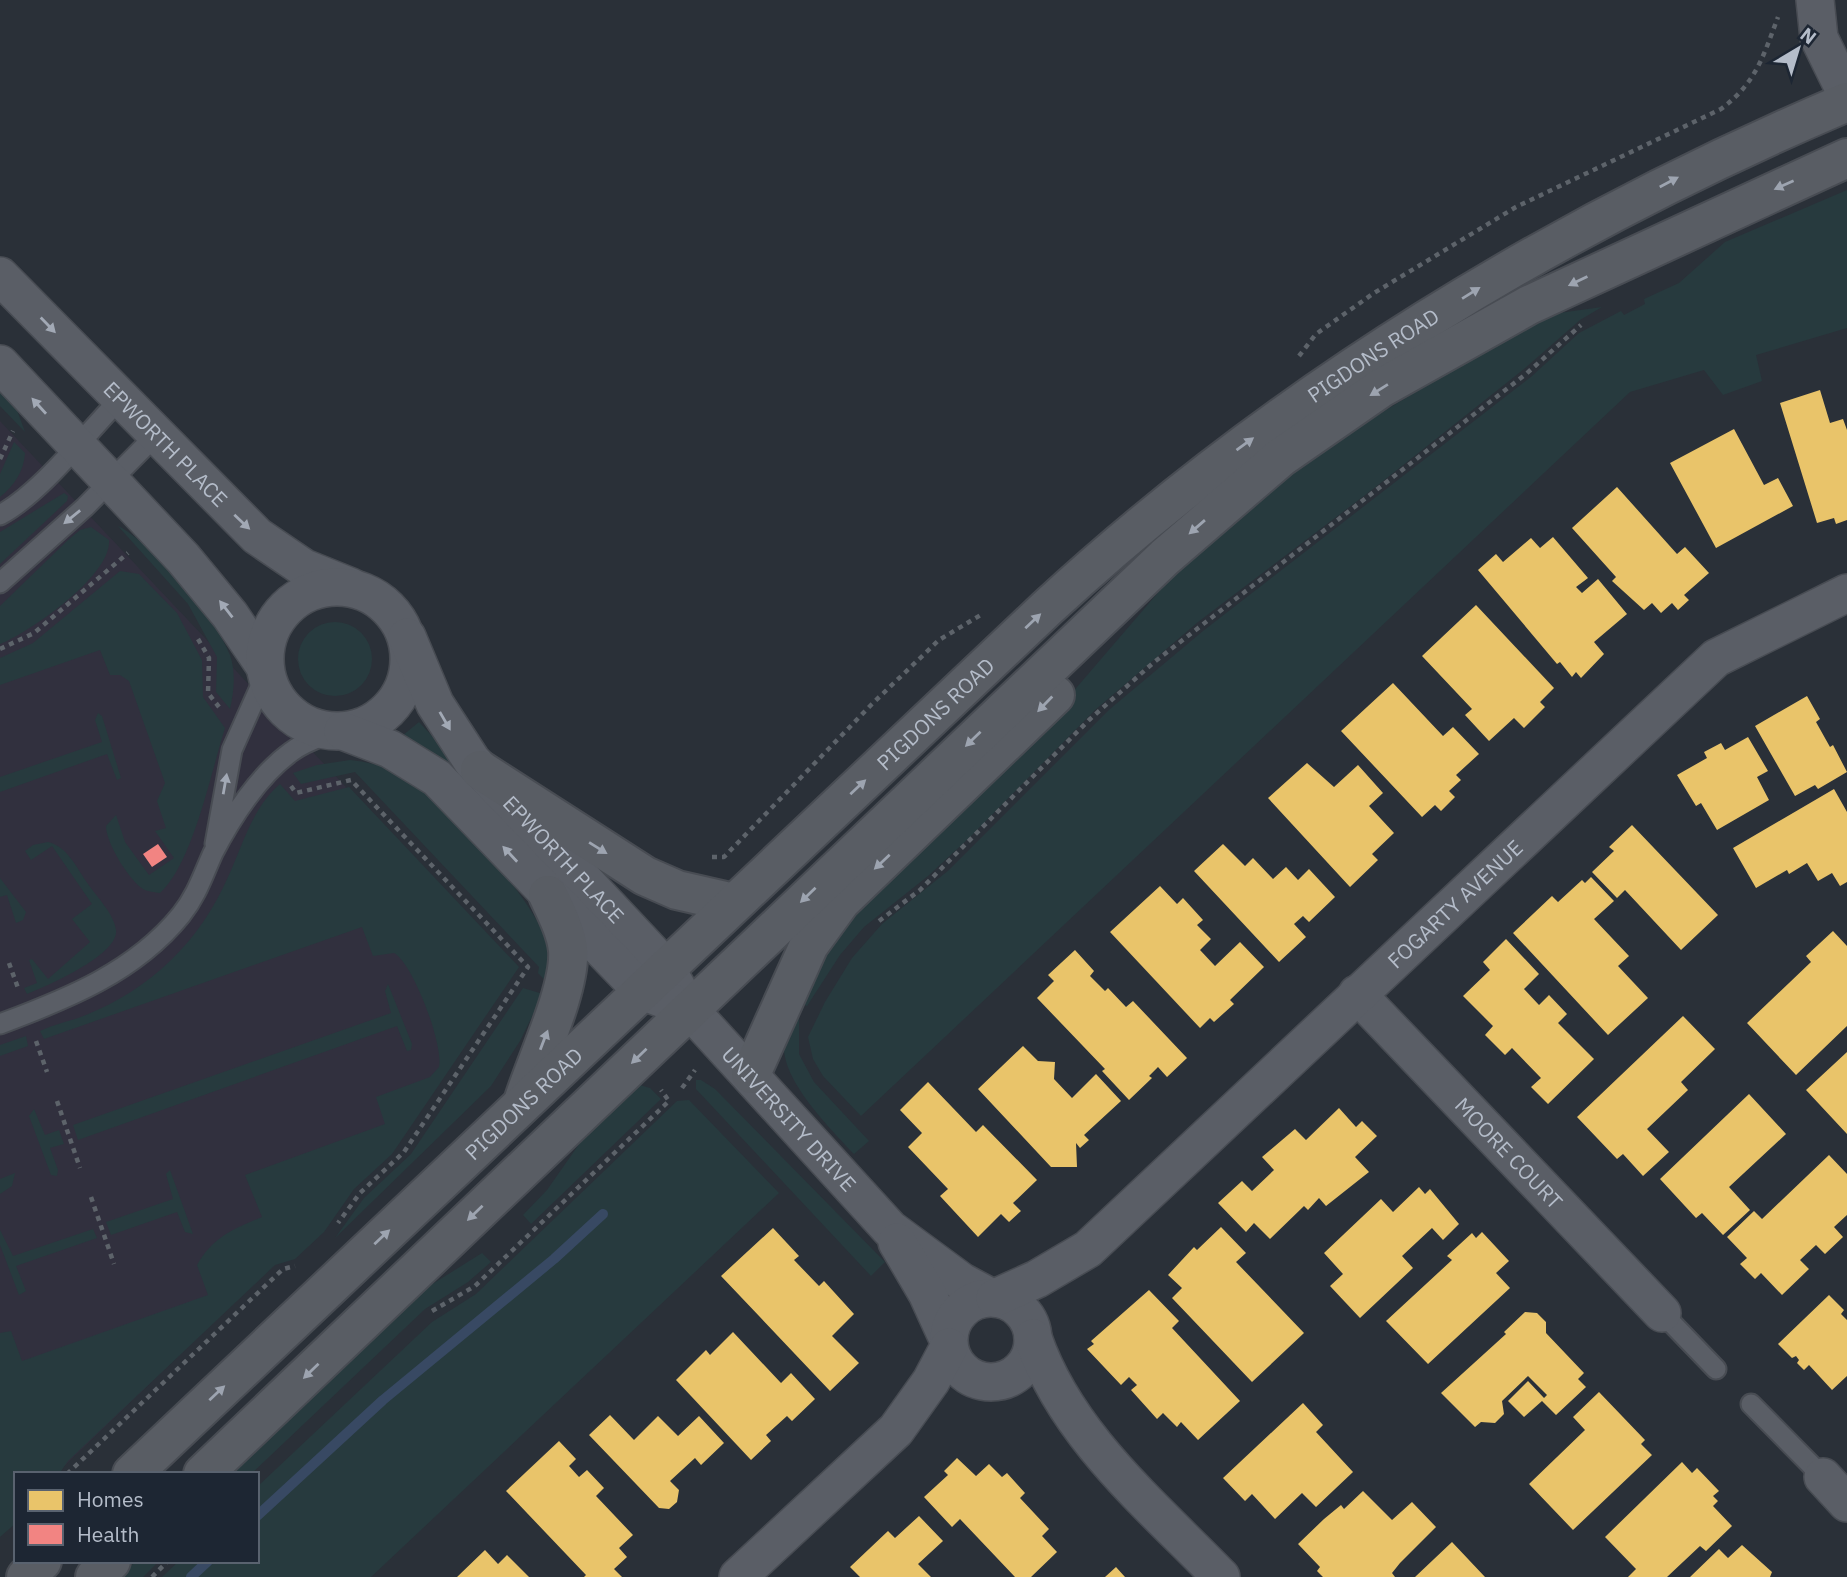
<svg xmlns="http://www.w3.org/2000/svg" width="1847" height="1577" font-family="'IBM Plex Sans',sans-serif">
	<style>
		.medical { fill: #31303e }
		.green { fill: #273a3e }
		.homes { fill: #e9c46a }
		.health { fill: #f28482 }
		.lines { fill: none; stroke-linecap: round; stroke-linejoin: round }
		.stream { stroke: #384963; stroke-width: 10 }
		.lane-casing { stroke: #484c53; stroke-width: 23 }
		.street-casing { stroke: #484c53; stroke-width: 40 }
		.secondary-casing { stroke: #484c53; stroke-width: 42 }
		.path { stroke: #5d636a; stroke-width: 4.5; stroke-dasharray: 5 5; stroke-linecap: butt }
		.lane { stroke: #5a5e66; stroke-width: 19 }
		.street { stroke: #5a5e66; stroke-width: 37 }
		.secondary { stroke: #595d64; stroke-width: 38 }
		.oneway { fill: #9da4b0 }
		.oneway2 { fill: #a2a9b5 }
		.labels { text-anchor: middle; dominant-baseline: central; stroke-width: 7; stroke-linejoin: round; paint-order: stroke }
		.street-label { font-size: 21px; fill: #b4bcc9; stroke: #1d2633 }
	</style>
	<rect width="100%" height="100%" fill="#2a3038"/>
	<!-- medical -->
	<path class="medical" d="M 0,421 L 516,967 L 390,1152 L 56,1474 L 16,1474 L 0,1528 Z"/>
	<!-- green -->
	<path class="green" d="M 1847,190 L 1847,328 L 1756,355 L 1762,381 L 1723,395 L 1704,370 L 1630,392 L 861,1116 L 823,1076 L 813,1059 L 808,1037 L 825,1002 L 852,958 L 882,924 L 949,870 L 1110,709 L 1203,631 L 1532,376 L 1579,333 L 1621,311 L 1624,315 L 1645,304 L 1644,299 L 1679,283 L 1725,242 Z
		M 1602,307 L 1580,320 L 1524,369 L 1373,489 L 1198,622 L 1095,710 L 970,837 L 928,876 L 864,927 L 840,955 L 807,1006 L 797,1002 L 836,926 L 1071,694 L 1187,559 L 1264,493 L 1350,432 L 1478,354 L 1552,314 Z
		M 0,391 L 17,410 L 25,432 L 0,406 Z
		M 14,442 L 25,453 C 24,471 14,486 0,497 L 0,474 Z
		M 64,493 L 68,496 L 67,501 L 0,564 L 0,532 Z
		M 118,526 C 150,541 218,621 230,655 C 236,673 234,691 230,709 L 216,692 L 217,657 L 188,604 Z
		M 91,527 L 109,540 C 112,575 30,632 0,644 L 0,606 L 68,540 L 80,530 Z
		M 120,571 L 139,574 L 177,613 L 202,660 L 203,697 L 225,728 C 211,772 193,863 160,893 C 155,892 148,892 143,889 C 129,880 106,843 106,826 L 116,815 L 125,842 L 149,875 L 174,858 L 155,831 L 166,828 L 157,801 L 165,783 L 129,681 L 120,675 L 110,675 L 100,650 L 0,685 L 0,658 L 33,643 Z
		M298 659a37 37 0 1 1 74 0a37 37 0 1 1-74 0Z
		M 98,713 L 102,716 L 121,778 L 117,780 L 107,754 L 0,792 L 0,777 L 102,742 L 95,720 Z
		M 419,722 L 596,911 L 402,736 Z
		M 350,760 C 370,762 389,767 406,778 C 449,805 533,897 548,945 C 552,958 551,969 546,981 L 538,973 L 539,967 L 355,772 L 301,784 L 293,773 L 317,765 Z
		M 280,784 L 295,801 L 349,787 L 519,967 L 392,1154 L 354,1189 L 324,1232 L 295,1259 L 275,1265 L 68,1461 L 59,1474 L 16,1474 L 16,1523 L 0,1537 L 0,1333 L 11,1331 L 22,1361 L 208,1295 L 197,1265 C 213,1237 233,1229 262,1217 L 245,1175 L 385,1124 L 376,1097 L 430,1077 L 439,1067 C 444,1046 413,963 394,953 L 373,956 L 362,927 L 44,1039 L 40,1031 C 55,1024 71,1021 86,1015 C 151,989 200,941 228,877 C 243,845 252,808 280,784 Z
		M 48,842 C 68,847 76,867 88,884 C 97,897 114,914 116,930 C 119,955 47,986 27,994 L 24,988 L 37,983 L 29,960 L 32,959 L 48,979 L 90,942 L 72,919 L 92,904 L 52,846 L 31,860 L 25,851 L 33,845 Z
		M 0,878 L 26,912 L 23,920 L 16,923 L 7,895 L 0,897 Z
		M 388,984 L 412,1044 L 411,1050 L 407,1051 L 397,1026 L 78,1140 L 73,1125 L 391,1013 L 385,991 Z
		M 523,988 L 543,994 L 520,1041 L 491,1086 L 335,1238 L 364,1198 L 411,1154 Z
		M 791,1013 L 799,1018 L 799,1054 L 814,1082 L 869,1141 L 854,1154 C 831,1129 782,1081 784,1045 C 784,1035 789,1023 791,1013 Z
		M 26,1036 L 28,1046 L 0,1056 L 0,1045 Z
		M 696,1080 L 701,1080 L 715,1089 L 885,1262 L 871,1276 L 696,1089 Z
		M 636,1084 L 650,1088 L 661,1099 L 531,1224 L 523,1215 L 547,1190 L 589,1130 Z
		M 689,1100 L 779,1193 L 371,1577 L 162,1577 L 179,1561 L 257,1561 L 257,1487 L 432,1322 L 476,1294 L 677,1101 Z
		M 34,1109 L 45,1135 L 59,1130 L 64,1144 L 50,1148 L 58,1170 L 57,1176 L 51,1175 L 29,1116 Z
		M 170,1170 L 193,1234 L 185,1232 L 177,1212 L 111,1235 L 106,1222 L 173,1199 L 166,1174 Z
		M 15,1173 L 12,1186 L 0,1194 L 0,1179 Z
		M 93,1229 L 97,1238 L 16,1266 L 26,1291 L 19,1295 L 0,1245 L 0,1230 L 13,1256 Z
		M 482,1253 L 491,1262 L 468,1282 L 425,1309 L 251,1474 L 227,1474 L 415,1295 Z
		M 136,1561 L 159,1561 L 143,1577 L 120,1577 Z"/>
	<!-- homes -->
	<path class="homes" d="M 1820,390 L 1830,423 L 1843,419 L 1847,430 L 1847,520 L 1836,524 L 1834,518 L 1817,523 L 1780,403 Z
		M 1734,429 L 1764,485 L 1778,478 L 1793,506 L 1716,548 L 1670,463 Z
		M 1617,487 L 1677,554 L 1685,547 L 1709,573 L 1684,595 L 1689,600 L 1678,610 L 1672,603 L 1661,613 L 1652,603 L 1644,610 L 1612,581 L 1616,577 L 1572,528 Z
		M 1553,537 L 1588,578 L 1576,587 L 1582,593 L 1598,579 L 1627,614 L 1594,642 L 1604,654 L 1581,678 L 1576,672 L 1572,677 L 1560,662 L 1557,664 L 1478,570 L 1496,554 L 1503,562 L 1531,538 L 1540,548 Z
		M 1476,605 L 1554,688 L 1540,702 L 1545,707 L 1524,728 L 1514,718 L 1489,741 L 1465,715 L 1472,709 L 1422,656 Z
		M 1393,683 L 1443,736 L 1453,727 L 1479,754 L 1456,775 L 1461,780 L 1449,791 L 1455,797 L 1441,811 L 1435,805 L 1422,817 L 1341,731 Z
		M 1807,696 L 1820,719 L 1816,722 L 1830,747 L 1833,745 L 1847,772 L 1818,789 L 1815,785 L 1795,796 L 1755,726 Z
		M 1748,737 L 1768,771 L 1757,777 L 1769,800 L 1717,830 L 1701,803 L 1696,806 L 1677,775 L 1707,758 L 1704,752 L 1721,743 L 1725,750 Z
		M 1307,763 L 1334,787 L 1358,765 L 1383,793 L 1369,806 L 1394,833 L 1372,854 L 1378,860 L 1350,887 L 1268,798 Z
		M 1834,789 L 1847,812 L 1847,882 L 1840,886 L 1832,873 L 1818,881 L 1807,863 L 1789,874 L 1787,870 L 1756,888 L 1733,848 Z
		M 1632,825 L 1718,915 L 1681,950 L 1625,890 L 1617,898 L 1592,872 L 1614,851 L 1609,847 Z
		M 1223,844 L 1245,866 L 1253,858 L 1273,879 L 1286,867 L 1298,880 L 1309,869 L 1335,897 L 1309,922 L 1303,916 L 1294,924 L 1306,937 L 1279,962 L 1194,871 Z
		M 1591,877 L 1614,901 L 1594,919 L 1629,956 L 1618,966 L 1648,998 L 1608,1035 L 1513,933 L 1552,896 L 1558,902 L 1582,880 L 1585,883 Z
		M 1160,886 L 1177,904 L 1183,898 L 1203,920 L 1197,925 L 1211,939 L 1200,950 L 1215,966 L 1240,942 L 1264,967 L 1230,1000 L 1234,1004 L 1214,1022 L 1210,1018 L 1200,1028 L 1110,932 Z
		M 1833,931 L 1847,946 L 1847,1026 L 1796,1075 L 1747,1023 L 1811,962 L 1806,956 Z
		M 1506,939 L 1539,974 L 1524,989 L 1539,1005 L 1549,995 L 1567,1014 L 1558,1023 L 1594,1059 L 1548,1104 L 1531,1087 L 1541,1078 L 1512,1048 L 1505,1055 L 1485,1035 L 1493,1026 L 1463,996 L 1490,970 L 1483,962 Z
		M 1075,950 L 1094,971 L 1090,976 L 1105,991 L 1108,988 L 1126,1007 L 1133,1001 L 1187,1058 L 1167,1077 L 1158,1067 L 1149,1076 L 1152,1078 L 1129,1100 L 1102,1071 L 1105,1069 L 1037,998 L 1054,981 L 1048,975 Z
		M 1683,1016 L 1715,1049 L 1681,1082 L 1688,1090 L 1647,1129 L 1669,1152 L 1643,1176 L 1623,1154 L 1617,1159 L 1577,1117 Z
		M 1023,1046 L 1038,1061 L 1055,1062 L 1054,1079 L 1072,1098 L 1096,1074 L 1121,1101 L 1084,1135 L 1089,1140 L 1080,1148 L 1076,1143 L 1077,1167 L 1051,1167 L 978,1089 Z
		M 1847,1052 L 1847,1134 L 1806,1090 Z
		M 928,1082 L 976,1132 L 983,1125 L 1037,1180 L 1013,1203 L 1021,1211 L 1009,1222 L 1001,1214 L 978,1237 L 940,1196 L 948,1189 L 908,1147 L 922,1133 L 900,1110 Z
		M 1749,1094 L 1786,1134 L 1729,1187 L 1750,1210 L 1723,1235 L 1702,1213 L 1696,1218 L 1660,1179 Z
		M 1339,1108 L 1356,1127 L 1362,1121 L 1377,1136 L 1355,1157 L 1369,1172 L 1326,1206 L 1319,1198 L 1308,1210 L 1304,1206 L 1270,1239 L 1254,1223 L 1246,1232 L 1218,1203 L 1242,1181 L 1252,1191 L 1274,1170 L 1262,1157 L 1295,1129 L 1306,1140 Z
		M 1829,1155 L 1847,1174 L 1847,1215 L 1834,1227 L 1843,1237 L 1825,1254 L 1816,1245 L 1800,1260 L 1809,1269 L 1782,1295 L 1761,1273 L 1755,1279 L 1740,1264 L 1747,1258 L 1727,1237 L 1754,1211 L 1762,1219 Z
		M 1419,1187 L 1425,1194 L 1430,1189 L 1459,1224 L 1443,1240 L 1432,1228 L 1402,1256 L 1413,1268 L 1360,1318 L 1330,1286 L 1343,1274 L 1324,1253 L 1381,1199 L 1393,1212 Z
		M 1221,1227 L 1246,1253 L 1236,1262 L 1304,1333 L 1252,1382 L 1172,1298 L 1182,1288 L 1168,1275 L 1194,1247 L 1197,1250 Z
		M 773,1228 L 799,1256 L 794,1260 L 819,1286 L 824,1281 L 854,1314 L 832,1336 L 859,1363 L 830,1391 L 721,1276 Z
		M 1482,1232 L 1509,1261 L 1496,1273 L 1510,1288 L 1428,1364 L 1386,1321 L 1452,1260 L 1447,1256 L 1472,1233 L 1476,1238 Z
		M 1149,1290 L 1179,1321 L 1172,1328 L 1240,1401 L 1198,1440 L 1181,1422 L 1177,1427 L 1163,1413 L 1157,1419 L 1131,1390 L 1137,1385 L 1129,1377 L 1121,1385 L 1087,1349 L 1094,1344 L 1091,1341 Z
		M 1829,1295 L 1844,1310 L 1841,1314 L 1847,1320 L 1847,1376 L 1832,1390 L 1809,1365 L 1804,1370 L 1797,1363 L 1799,1360 L 1796,1356 L 1792,1358 L 1778,1344 Z
		M 1525,1312 L 1537,1313 L 1546,1322 L 1546,1333 L 1584,1373 L 1578,1379 L 1586,1387 L 1556,1415 L 1542,1401 L 1524,1417 L 1508,1401 L 1528,1381 L 1544,1398 L 1547,1395 L 1528,1376 L 1502,1401 L 1504,1414 L 1495,1423 L 1481,1422 L 1475,1427 L 1441,1393 L 1506,1334 L 1504,1332 Z
		M 733,1332 L 781,1383 L 791,1373 L 815,1399 L 792,1421 L 787,1416 L 766,1435 L 771,1441 L 751,1460 L 676,1380 L 706,1350 L 710,1355 Z
		M 1599,1392 L 1645,1440 L 1641,1444 L 1652,1455 L 1573,1530 L 1529,1484 L 1585,1430 L 1573,1417 Z
		M 1303,1403 L 1323,1425 L 1316,1432 L 1353,1472 L 1316,1507 L 1302,1493 L 1275,1519 L 1252,1494 L 1245,1501 L 1223,1478 Z
		M 610,1415 L 634,1440 L 658,1416 L 678,1436 L 699,1416 L 724,1443 L 701,1465 L 695,1458 L 670,1481 L 679,1490 L 677,1502 L 669,1509 L 659,1508 L 589,1435 Z
		M 559,1441 L 576,1459 L 569,1466 L 579,1477 L 587,1470 L 604,1488 L 596,1496 L 633,1535 L 619,1548 L 627,1557 L 614,1569 L 622,1577 L 584,1577 L 586,1575 L 506,1491 Z
		M 957,1458 L 976,1476 L 989,1464 L 1002,1477 L 1007,1473 L 1025,1493 L 1020,1498 L 1049,1529 L 1042,1536 L 1057,1552 L 1031,1577 L 1015,1577 L 960,1519 L 952,1527 L 924,1497 L 948,1475 L 944,1471 Z
		M 1682,1462 L 1692,1473 L 1697,1468 L 1719,1491 L 1713,1496 L 1718,1501 L 1713,1506 L 1732,1526 L 1706,1551 L 1700,1546 L 1667,1577 L 1628,1577 L 1636,1569 L 1605,1537 Z
		M 1363,1491 L 1392,1520 L 1412,1502 L 1436,1527 L 1400,1563 L 1392,1573 L 1395,1577 L 1323,1577 L 1317,1571 L 1320,1567 L 1298,1544 L 1324,1519 L 1341,1505 L 1344,1509 Z
		M 919,1516 L 943,1541 L 918,1564 L 931,1577 L 860,1577 L 850,1567 L 888,1531 L 895,1538 Z
		M 1452,1542 L 1485,1577 L 1415,1577 Z
		M 1742,1545 L 1772,1572 L 1770,1577 L 1690,1577 L 1719,1549 L 1728,1558 Z
		M 485,1550 L 498,1564 L 507,1555 L 529,1577 L 457,1577 Z
		M 1116,1567 L 1125,1577 L 1105,1577 Z"/>
	<!-- health -->
	<path class="health" d="M 158,844 L 167,857 L 152,867 L 143,854 Z"/>
	<g class="lines">
		<!-- stream -->
		<path class="stream" d="M 257,1516 L 383,1400 L 554,1259 L 603,1214
			M 191,1577 L 208,1561"/>
		<defs>
			<path id="lane" d="M 0,515 C 41,493 86,434 120,399
				M 0,583 L 85,507 L 156,435
				M 215,844 L 232,750 L 266,674
				M 0,1024 C 67,999 135,972 181,915 C 197,895 203,875 213,853 C 231,818 259,775 291,752 C 304,742 320,737 335,731
				M 1662,1313 L 1716,1369
				M 1751,1404 L 1823,1477"/>
			<g id="street">
				<path d="M 1815,0 L 1819,38 L 1847,95"/>
				<path id="s1" d="M 0,276 L 257,536 L 304,568 L 351,587"/>
				<path d="M 0,364 L 183,558 L 230,615 L 264,665"/>
				<circle cx="337" cy="659" r="72"/>
				<path id="s2" d="M 407,637 L 435,704 L 472,761 L 666,968 L 689,1009 L 890,1229 L 962,1282 L 990,1297"/>
				<path d="M 343,731 L 390,749 L 437,778 L 642,991 L 671,1002"/>
				<path id="s3" d="M 1357,994 L 1662,1313"/>
				<path d="M 897,1242 L 927,1293 L 948,1339"/>
				<circle cx="991" cy="1340" r="42"/>
				<path id="s4" d="M 995,1298 L 1037,1279 L 1088,1249 L 1716,658 L 1847,593"/>
				<path d="M 1033,1338 C 1066,1435 1151,1505 1221,1577"/>
				<path d="M 1823,1477 L 1847,1503"/>
				<path d="M 738,1577 L 896,1430 L 931,1381 L 949,1347"/>
			</g>
			<g id="secondary">
				<path d="M 480,770 L 645,876 L 677,890 L 734,903"/>
				<path d="M 751,1074 L 809,945 L 841,901 L 1055,695"/>
				<path d="M 524,1099 C 536,1061 571,988 568,950 C 566,931 556,912 548,895"/>
				<path id="s5" d="M 132,1474 L 1047,608 C 1280,393 1555,226 1847,102"/>
				<path d="M 203,1474 L 1165,557 L 1280,458 L 1381,388 L 1529,305 L 1847,158"/>
				<path d="M 26,1577 L 42,1561"/>
				<path d="M 95,1577 L 111,1561"/>
			</g>
		</defs>
		<!-- lane casing -->
		<use href="#lane" class="lane-casing"/>
		<!-- street casing -->
		<use href="#street" class="street-casing"/>
		<!-- secondary casing -->
		<use href="#secondary" class="secondary-casing"/>
		<!-- path -->
		<path class="path" d="M 1299,356 L 1316,334 L 1374,293 L 1516,207 L 1721,109 C 1756,83 1763,57 1778,17
			M 0,459 L 13,431
			M 198,639 L 209,658 L 208,693 L 219,707
			M 0,649 L 34,633 L 128,553
			M 291,786 L 296,793 L 351,780 L 528,967 L 404,1152 L 360,1193 L 338,1223
			M 712,857 L 724,857 L 872,704 L 939,640 L 984,613
			M 879,921 L 920,890 L 1089,720 L 1153,663 L 1526,374 L 1581,325
			M 9,963 L 18,988
			M 36,1041 L 47,1072
			M 682,1088 L 695,1070
			M 57,1101 L 80,1168
			M 91,1197 L 114,1264
			M 432,1311 L 475,1286 L 669,1101 L 661,1090
			M 67,1474 L 283,1269 L 295,1266
			M 152,1577 L 168,1561"/>
		<!-- lane -->
		<use href="#lane" class="lane"/>
		<!-- street -->
		<use href="#street" class="street"/>
		<!-- secondary -->
		<use href="#secondary" class="secondary"/>
	</g>
	<!-- one-way arrows -->
	<defs><path id="oneway-solid" d="M-6-.8H1V-3.2L6.5 0L1 3.2V.8H-6Z" transform="scale(1.75)"/></defs>
	<g class="oneway">
		<use href="#oneway-solid" transform="translate(1669 182) rotate(-28)"/>
		<use href="#oneway-solid" transform="translate(1784 185) rotate(156)"/>
		<use href="#oneway-solid" transform="translate(1578 281) rotate(154)"/>
		<use href="#oneway-solid" transform="translate(1471 293) rotate(-32)"/>
		<use href="#oneway-solid" transform="translate(1379 390) rotate(148)"/>
		<use href="#oneway-solid" transform="translate(1245 444) rotate(-36)"/>
		<use href="#oneway-solid" transform="translate(1197 527) rotate(139)"/>
		<use href="#oneway-solid" transform="translate(1033 621) rotate(-43)"/>
		<use href="#oneway-solid" transform="translate(1045 704) rotate(134)"/>
		<use href="#oneway-solid" transform="translate(973 739) rotate(136)"/>
		<use href="#oneway-solid" transform="translate(858 787) rotate(-43)"/>
		<use href="#oneway-solid" transform="translate(598 848) rotate(32)"/>
		<use href="#oneway-solid" transform="translate(882 862) rotate(137)"/>
		<use href="#oneway-solid" transform="translate(808 895) rotate(136)"/>
		<use href="#oneway-solid" transform="translate(544 1040) rotate(-69)"/>
		<use href="#oneway-solid" transform="translate(639 1056) rotate(136)"/>
		<use href="#oneway-solid" transform="translate(475 1213) rotate(136)"/>
		<use href="#oneway-solid" transform="translate(382 1237) rotate(-43)"/>
		<use href="#oneway-solid" transform="translate(311 1371) rotate(136)"/>
		<use href="#oneway-solid" transform="translate(217 1393) rotate(-43)"/>
	</g>
	<g class="oneway2">
		<use href="#oneway-solid" transform="translate(48 325) rotate(46)"/>
		<use href="#oneway-solid" transform="translate(39 406) rotate(-132)"/>
		<use href="#oneway-solid" transform="translate(72 517) rotate(141)"/>
		<use href="#oneway-solid" transform="translate(242 522) rotate(43)"/>
		<use href="#oneway-solid" transform="translate(226 609) rotate(-128)"/>
		<use href="#oneway-solid" transform="translate(445 721) rotate(60)"/>
		<use href="#oneway-solid" transform="translate(225 784) rotate(-80)"/>
		<use href="#oneway-solid" transform="translate(510 854) rotate(-133)"/>
	</g>
	<g class="labels">
		<!-- street labels -->
		<g class="street-label">
			<text stroke="none"><textPath href="#s5" startOffset="1673">PIGDONS ROAD</textPath></text>
			<text stroke="none"><textPath href="#s1" startOffset="236">EPWORTH PLACE</textPath></text>
			<text stroke="none"><textPath href="#s5" startOffset="1106">PIGDONS ROAD</textPath></text>
			<text stroke="none"><textPath href="#s2" startOffset="275">EPWORTH PLACE</textPath></text>
			<text stroke="none"><textPath href="#s4" startOffset="609">FOGARTY AVENUE</textPath></text>
			<text stroke="none"><textPath href="#s5" startOffset="539">PIGDONS ROAD</textPath></text>
			<text stroke="none"><textPath href="#s2" startOffset="620">UNIVERSITY DRIVE</textPath></text>
			<text stroke="none"><textPath href="#s3" startOffset="220">MOORE COURT</textPath></text>
		</g>
	</g>
	<!-- legend -->
	<rect x="14" y="1472" width="245" height="91" fill="#1d2633" stroke="#59626f" stroke-width="2"/>
	<rect x="28" y="1490" width="35" height="21" fill="#e9c46a" stroke="#59626f" stroke-width="2"/>
	<text x="77" y="1507" font-size="21" fill="#b4bcc9">Homes</text>
	<rect x="28" y="1524" width="35" height="21" fill="#f28482" stroke="#59626f" stroke-width="2"/>
	<text x="77" y="1542" font-size="21" fill="#b4bcc9">Health</text>
	<!-- north arrow -->
	<g transform="translate(1798 49) rotate(38)" stroke="#1d2633" stroke-width="5" paint-order="stroke">
	<path d="M0-5L12 26L0 18L-12 26Z" fill="#b4bcc9"/>
	<text y="-10" font-size="19" font-weight="bold" text-anchor="middle" fill="#b4bcc9">N</text>
	</g>
</svg>
